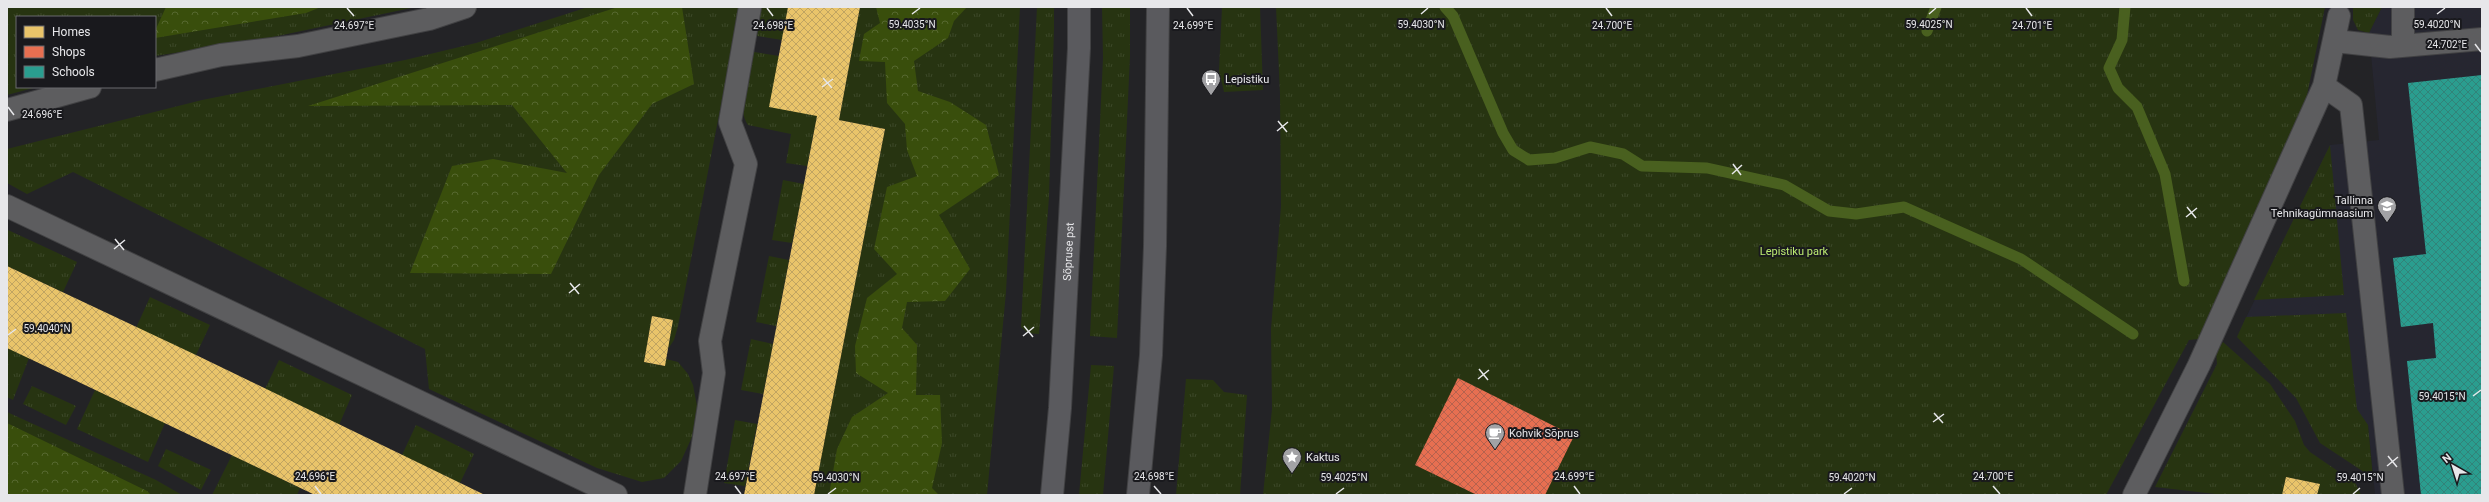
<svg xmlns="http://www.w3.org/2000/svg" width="2489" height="502" font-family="Roboto,sans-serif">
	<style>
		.built { fill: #262630 }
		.grass { fill: url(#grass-tufts) }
		.forest { fill: url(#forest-crowns) }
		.homes { fill: url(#homes-cross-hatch) }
		.shops { fill: url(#shops-cross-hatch) }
		.schools { fill: url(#schools-cross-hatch) }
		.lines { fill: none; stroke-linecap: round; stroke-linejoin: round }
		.stream { stroke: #49601f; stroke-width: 11 }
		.lane-casing { stroke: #414143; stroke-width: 24 }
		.street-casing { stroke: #414143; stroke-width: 24 }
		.secondary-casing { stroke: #414143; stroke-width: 24 }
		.lane { stroke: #5d5d5f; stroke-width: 22 }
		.street { stroke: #5d5d5f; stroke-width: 22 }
		.secondary { stroke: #5a5a5e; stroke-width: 22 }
		.ticks { fill: none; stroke: #e7e7ea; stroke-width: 1.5 }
		.labels { text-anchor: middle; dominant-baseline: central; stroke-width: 4; stroke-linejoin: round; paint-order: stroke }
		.poi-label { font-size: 11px; fill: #e7e7ea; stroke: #19191d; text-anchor: start }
		.street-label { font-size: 11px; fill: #e7e7ea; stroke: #19191d }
		.park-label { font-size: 11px; fill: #bcea71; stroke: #19191d }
		.ticks-label { font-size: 10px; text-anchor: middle; fill: #e7e7ea; stroke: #19191d; stroke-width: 4; stroke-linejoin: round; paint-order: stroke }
	</style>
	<defs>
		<pattern id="grass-tufts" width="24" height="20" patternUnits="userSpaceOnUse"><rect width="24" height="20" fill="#273411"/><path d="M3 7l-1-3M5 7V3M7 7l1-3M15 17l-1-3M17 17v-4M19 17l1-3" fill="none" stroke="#3c4828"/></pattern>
		<pattern id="forest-crowns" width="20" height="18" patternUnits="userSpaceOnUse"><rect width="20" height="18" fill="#394e0c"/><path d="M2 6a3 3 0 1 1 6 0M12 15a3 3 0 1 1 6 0" fill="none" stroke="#566830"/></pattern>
		<pattern id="homes-cross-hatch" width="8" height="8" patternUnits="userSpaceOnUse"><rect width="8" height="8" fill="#e9c46a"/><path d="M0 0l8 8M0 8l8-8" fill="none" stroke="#c0a461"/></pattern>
		<pattern id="shops-cross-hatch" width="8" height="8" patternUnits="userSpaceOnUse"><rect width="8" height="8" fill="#e76f51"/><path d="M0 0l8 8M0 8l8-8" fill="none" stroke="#b6624e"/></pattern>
		<pattern id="schools-cross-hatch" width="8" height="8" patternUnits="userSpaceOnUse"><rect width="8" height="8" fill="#2a9d8f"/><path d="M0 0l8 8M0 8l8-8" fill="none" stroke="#328379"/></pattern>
	</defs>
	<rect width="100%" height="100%" fill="#232326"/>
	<!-- built -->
	<path class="built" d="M 2382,7 L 2482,7 L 2482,495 L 2375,495 L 2368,425 L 2241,328 L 2330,145 L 2379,140 L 2369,33 Z"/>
	<!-- grass -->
	<path class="grass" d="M 7,7 L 416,7 L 268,38 L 155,56 L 155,17 L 17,17 L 17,87 L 37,87 L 7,95 Z
		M 588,7 L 740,7 L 678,326 L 674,340 L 668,349 L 673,320 L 652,316 L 644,362 L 664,366 L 666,359 L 678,362 L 688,374 L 693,385 L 697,406 L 692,437 L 681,461 L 664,478 L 642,482 L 597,468 L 429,389 L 425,349 L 73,172 L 27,194 L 7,183 L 7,149 L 202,100 L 405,60 L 476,43 Z
		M 761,7 L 788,7 L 782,40 L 757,36 Z
		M 860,7 L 1020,7 L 1006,292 L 987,495 L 814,495 L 885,129 L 839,120 Z
		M 1037,7 L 1054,7 L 1054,28 L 1049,197 L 1039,334 L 1028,333 L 1021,327 Z
		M 1102,7 L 1130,7 L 1130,56 L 1117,338 L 1090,336 L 1103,58 Z
		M 1222,7 L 1260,7 L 1263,90 L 1224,92 L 1219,71 Z
		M 1276,7 L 2325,7 L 2306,100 L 2199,339 L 2189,340 L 2106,495 L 1263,495 L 1272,409 L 1271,329 L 1281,206 L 1280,94 Z
		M 2353,7 L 2382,7 L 2369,33 L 2358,30 L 2353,20 Z
		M 754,52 L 779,56 L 817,116 L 807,166 L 786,163 L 791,134 L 748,125 C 735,107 750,72 754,52 Z
		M 2330,145 L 2344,295 L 2254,300 Z
		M 783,180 L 804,184 L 792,243 L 772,240 Z
		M 8,230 L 77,262 L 63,292 L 7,266 Z
		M 769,256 L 789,260 L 776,326 L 756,322 Z
		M 150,297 L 210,325 L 196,355 L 136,328 Z
		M 2346,313 L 2357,409 L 2368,425 L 2373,478 L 2320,443 L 2296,398 L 2237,337 L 2246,317 Z
		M 751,339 L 773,344 L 763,394 L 741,390 Z
		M 2223,342 L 2270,384 L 2295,421 L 2304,445 L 2310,452 L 2348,478 L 2356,484 L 2361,495 L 2317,495 L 2319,484 L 2286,477 L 2283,495 L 2224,495 L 2155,487 L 2217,364 L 2216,352 Z
		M 7,348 L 29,358 L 13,400 L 7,397 Z
		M 279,360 L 352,395 L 339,425 L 265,389 Z
		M 1091,365 L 1114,366 L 1103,495 L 1079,495 Z
		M 1186,379 L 1213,380 L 1224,392 L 1247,395 L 1240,495 L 1176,495 Z
		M 32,386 L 76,406 L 66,425 L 23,404 Z
		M 95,390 L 165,423 L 148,462 L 77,429 Z
		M 7,412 L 156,480 L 182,495 L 7,495 Z
		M 735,420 L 757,424 L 745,486 L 724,483 Z
		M 416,425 L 474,454 L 460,483 L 402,455 Z
		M 166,449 L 211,470 L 201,490 L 158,466 Z
		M 232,455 L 300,488 L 297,495 L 212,495 Z"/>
	<!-- forest -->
	<path class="forest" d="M 166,7 L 321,7 L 306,13 L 155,38 L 155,31 Z
		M 618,7 L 682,7 L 694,84 L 652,104 L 599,175 L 551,274 L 410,273 L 452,166 L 493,159 L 567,173 L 512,105 L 308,106 Z
		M 876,7 L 967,7 L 954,21 L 948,38 L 914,61 L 918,91 L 950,102 L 986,125 L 999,175 L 939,215 L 970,269 L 945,301 L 907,302 L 902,328 L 917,345 L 916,395 L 940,395 L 942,443 L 932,488 L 939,495 L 829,495 L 837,449 L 852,417 L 888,393 L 856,373 L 855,346 L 867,298 L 897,274 L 874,249 L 887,187 L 917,176 L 907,150 L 905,124 L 887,103 L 885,62 L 859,61 L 864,34 L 880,23 Z
		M 7,423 L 147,491 L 151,495 L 7,495 Z"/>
	<!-- homes -->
	<path class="homes" d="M 788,7 L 860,7 L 839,120 L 885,129 L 814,495 L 744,495 L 817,116 L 769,107 Z
		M 7,266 L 196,355 L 485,495 L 315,495 L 64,375 L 7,348 Z
		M 652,316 L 673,320 L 665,366 L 644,362 Z
		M 2286,477 L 2320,484 L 2317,495 L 2282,495 Z"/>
	<!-- shops -->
	<path class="shops" d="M 1458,378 L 1574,436 L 1545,495 L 1477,495 L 1415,465 Z"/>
	<!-- schools -->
	<path class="schools" d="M 2482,75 L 2482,495 L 2421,495 L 2407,361 L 2436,358 L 2433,323 L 2401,327 L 2393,258 L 2426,254 L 2408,83 Z"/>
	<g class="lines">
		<!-- stream -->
		<path class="stream" d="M 1445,7 L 1453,16 L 1503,133 L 1513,150 L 1529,160 L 1555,158 L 1590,147 L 1623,154 L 1642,166 L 1707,168 L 1784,185 L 1829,211 L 1856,214 L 1904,207 L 2021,259 L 2133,334
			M 2125,7 L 2122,40 L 2109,68 L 2118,88 L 2137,107 L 2165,174 L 2184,281
			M 1927,31 L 1936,7"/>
		<defs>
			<path id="lane" d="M 2335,41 L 2390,47 L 2482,39
				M 2403,46 L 2403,7
				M 2324,86 L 2351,105 L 2393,495
				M 2134,495 L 2199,365 L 2324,86 L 2339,16"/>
			<path id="street" d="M 155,70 L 221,55 L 298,46 L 429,19 L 465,7
				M 7,110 L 90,87
				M 7,206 L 616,495
				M 695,495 L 714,373 L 710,341 L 746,164 L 730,122 L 750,7"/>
			<g id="secondary">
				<path id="s1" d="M 1052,495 L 1060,408 L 1079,48 L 1079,7"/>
				<path d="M 1138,495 L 1151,355 L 1155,246 L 1158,7"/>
			</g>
		</defs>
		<!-- lane casing -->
		<use href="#lane" class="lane-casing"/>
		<!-- street casing -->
		<use href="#street" class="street-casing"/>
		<!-- secondary casing -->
		<use href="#secondary" class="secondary-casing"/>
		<!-- lane -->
		<use href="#lane" class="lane"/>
		<!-- street -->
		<use href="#street" class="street"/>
		<!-- secondary -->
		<use href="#secondary" class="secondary"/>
	</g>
	<!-- ticks -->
	<path class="ticks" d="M 347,8 L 354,16M 767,8 L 773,16M 1187,8 L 1193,16M 1606,8 L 1612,16M 2026,8 L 2032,16M 912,14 L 920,8M 1421,14 L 1428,8M 1929,14 L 1936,8M 2437,14 L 2445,8M 2475,44 L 2481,52M 823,78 L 832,88M 822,87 L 833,79M 8,107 L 14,115M 1278,121 L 1287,132M 1277,131 L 1288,122M 1733,164 L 1741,175M 1732,174 L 1742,165M 2187,207 L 2196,218M 2186,217 L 2197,208M 115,239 L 124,250M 114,249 L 125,240M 570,283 L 579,294M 569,293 L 580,284M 1024,326 L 1033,337M 8,335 L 16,329M 1023,336 L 1034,327M 1479,369 L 1488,380M 1478,379 L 1489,370M 2473,396 L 2481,390M 1934,413 L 1943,423M 1933,422 L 1944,414M 2388,456 L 2397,467M 2387,466 L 2398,457M 315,486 L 321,494M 735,486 L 741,494M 1154,486 L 1161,494M 1574,486 L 1580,494M 1993,486 L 2000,494M 828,494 L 836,488M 1336,494 L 1344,488M 1844,494 L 1852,488M 2353,494 L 2360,488"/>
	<!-- icons -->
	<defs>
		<symbol id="bus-pin" viewBox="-11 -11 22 30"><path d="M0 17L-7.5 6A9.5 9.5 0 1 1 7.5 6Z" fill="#a2a2a5" stroke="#19191d"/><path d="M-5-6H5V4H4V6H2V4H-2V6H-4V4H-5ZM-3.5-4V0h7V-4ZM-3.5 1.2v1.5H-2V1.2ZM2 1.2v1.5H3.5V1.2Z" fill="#fff"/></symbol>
		<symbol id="school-pin" viewBox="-11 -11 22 30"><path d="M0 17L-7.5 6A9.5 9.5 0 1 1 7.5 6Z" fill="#a2a2a5" stroke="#19191d"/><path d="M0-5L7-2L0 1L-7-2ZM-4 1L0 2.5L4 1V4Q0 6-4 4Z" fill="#fff"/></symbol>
		<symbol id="cafe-pin" viewBox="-11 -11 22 30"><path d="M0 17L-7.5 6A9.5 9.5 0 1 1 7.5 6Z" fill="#a2a2a5" stroke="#19191d"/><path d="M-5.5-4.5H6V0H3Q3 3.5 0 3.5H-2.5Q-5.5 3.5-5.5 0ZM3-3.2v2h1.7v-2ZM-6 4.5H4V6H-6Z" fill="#fff"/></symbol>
		<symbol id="sight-pin" viewBox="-11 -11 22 30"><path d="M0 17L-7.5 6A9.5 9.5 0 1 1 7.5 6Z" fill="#a2a2a5" stroke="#19191d"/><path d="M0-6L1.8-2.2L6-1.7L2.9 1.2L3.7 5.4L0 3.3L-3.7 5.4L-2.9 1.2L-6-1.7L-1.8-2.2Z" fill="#fff"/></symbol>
	</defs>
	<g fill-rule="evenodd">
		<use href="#bus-pin" x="1200" y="68" width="22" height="30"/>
		<use href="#school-pin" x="2376" y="195" width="22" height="30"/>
		<use href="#cafe-pin" x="1484" y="422" width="22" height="30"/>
		<use href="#sight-pin" x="1281" y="446" width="22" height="30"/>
	</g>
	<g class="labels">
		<!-- poi labels -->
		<g class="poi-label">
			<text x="1225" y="79">Lepistiku</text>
			<text x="2373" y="200" text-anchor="end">Tallinna<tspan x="2373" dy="13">Tehnikagümnaasium</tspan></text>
			<text x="1509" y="433">Kohvik Sõprus</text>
			<text x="1306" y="457">Kaktus</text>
		</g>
		<!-- street labels -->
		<g class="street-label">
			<text stroke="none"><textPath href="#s1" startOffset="244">Sõpruse pst</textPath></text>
		</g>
		<!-- park labels -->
		<g class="park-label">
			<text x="1794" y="251">Lepistiku park</text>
		</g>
	</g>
	<g class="ticks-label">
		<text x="912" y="28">59.4035°N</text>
		<text x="1421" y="28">59.4030°N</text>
		<text x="1929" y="28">59.4025°N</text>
		<text x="2437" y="28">59.4020°N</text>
		<text x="773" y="29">24.698°E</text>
		<text x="1193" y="29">24.699°E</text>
		<text x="1612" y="29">24.700°E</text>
		<text x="2032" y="29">24.701°E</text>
		<text x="354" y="29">24.697°E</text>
		<text x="2447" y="48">24.702°E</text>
		<text x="42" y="118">24.696°E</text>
		<text x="47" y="332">59.4040°N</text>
		<text x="2442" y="400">59.4015°N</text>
		<text x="315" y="480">24.696°E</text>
		<text x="735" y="480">24.697°E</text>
		<text x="1154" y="480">24.698°E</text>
		<text x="1574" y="480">24.699°E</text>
		<text x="1993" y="480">24.700°E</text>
		<text x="836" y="481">59.4030°N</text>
		<text x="1344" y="481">59.4025°N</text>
		<text x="1852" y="481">59.4020°N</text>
		<text x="2360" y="481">59.4015°N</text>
	</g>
	<!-- border -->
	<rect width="2489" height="502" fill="none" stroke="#e7e7ea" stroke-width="16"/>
	<!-- legend -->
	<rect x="16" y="16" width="140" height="72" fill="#19191d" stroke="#6b6b6f"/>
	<rect x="24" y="26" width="20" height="12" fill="#e9c46a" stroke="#6b6b6f"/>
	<text x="52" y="36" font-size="12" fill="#e7e7ea">Homes</text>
	<rect x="24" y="46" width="20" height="12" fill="#e76f51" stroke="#6b6b6f"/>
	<text x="52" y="56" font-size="12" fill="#e7e7ea">Shops</text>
	<rect x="24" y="66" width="20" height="12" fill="#2a9d8f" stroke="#6b6b6f"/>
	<text x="52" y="76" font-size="12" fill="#e7e7ea">Schools</text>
	<!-- north arrow -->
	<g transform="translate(2453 466) rotate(321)" stroke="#19191d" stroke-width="3" paint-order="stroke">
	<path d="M0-3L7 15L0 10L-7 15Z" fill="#e7e7ea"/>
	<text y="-6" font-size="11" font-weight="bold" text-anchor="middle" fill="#e7e7ea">N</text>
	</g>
</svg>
